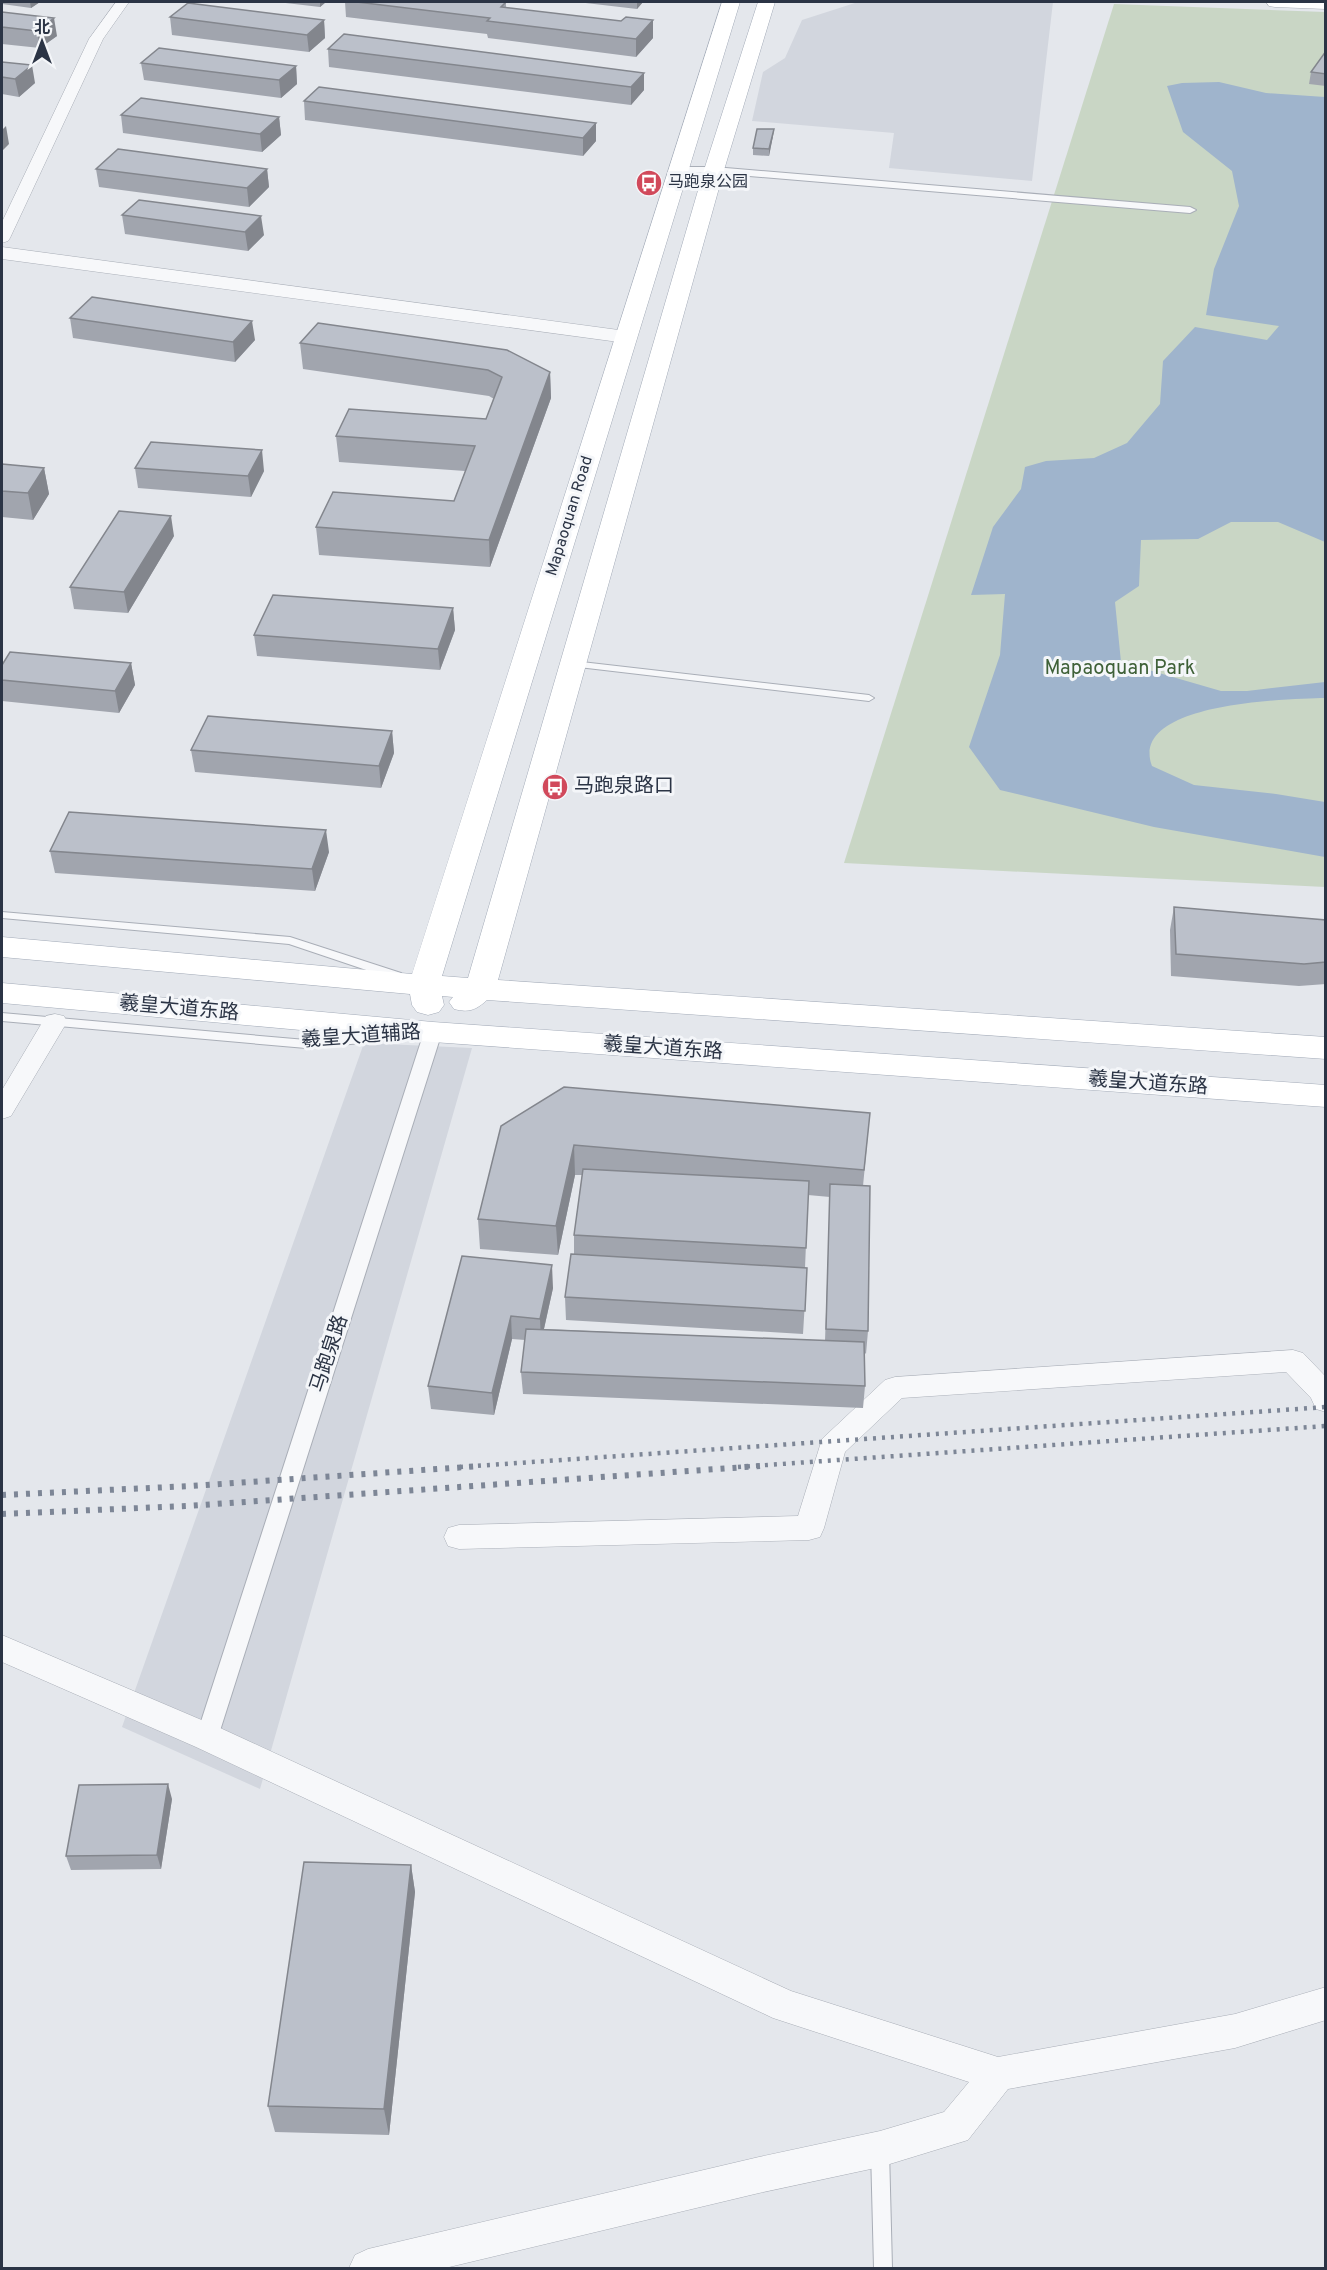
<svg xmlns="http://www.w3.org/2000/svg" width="1327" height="2270" font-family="Overpass,'Noto Sans SC',sans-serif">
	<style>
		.built { fill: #d2d6de }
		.green { fill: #c9d6c5 }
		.water { fill: #9fb4cc }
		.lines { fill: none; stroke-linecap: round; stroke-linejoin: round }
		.service-casing { stroke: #a9aeb7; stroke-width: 2 }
		.pedestrian-casing { stroke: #a9aeb7; stroke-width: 2 }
		.minor-casing { stroke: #a9aeb7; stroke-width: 1 }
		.tertiary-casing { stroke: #a9aeb7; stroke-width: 1 }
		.secondary-casing { stroke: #a9aeb7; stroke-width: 1 }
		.primary-casing { stroke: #a3abb8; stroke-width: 1 }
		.service { fill: #f7f8fa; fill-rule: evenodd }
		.pedestrian { fill: #f7f8fa; fill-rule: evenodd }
		.minor { fill: #f7f8fa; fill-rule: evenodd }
		.tertiary { fill: #f7f8fa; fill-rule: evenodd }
		.secondary { fill: #fff; fill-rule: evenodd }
		.primary { fill: #fff; fill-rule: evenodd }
		.rail-far1 { stroke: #7d8696; stroke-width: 4.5; stroke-dasharray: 3 6; stroke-linecap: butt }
		.rail { stroke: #7d8696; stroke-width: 6; stroke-dasharray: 4 8; stroke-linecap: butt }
		.wall { fill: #a1a5ae }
		.shaded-wall { fill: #83868d }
		.building { fill: #bbc0ca; stroke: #83868d; stroke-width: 1.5 }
		.labels { text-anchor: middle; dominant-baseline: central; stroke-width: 6; stroke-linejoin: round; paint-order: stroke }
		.far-poi-label { font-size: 16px; fill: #2b3445; stroke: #f4f6f9; text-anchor: start }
		.far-street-label { font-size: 16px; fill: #2b3445; stroke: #f4f6f9 }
		.park-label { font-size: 20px; fill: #3f6138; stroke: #f4f6f9 }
		.poi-label { font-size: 20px; fill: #2b3445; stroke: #f4f6f9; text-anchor: start }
		.street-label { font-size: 20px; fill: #2b3445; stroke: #f4f6f9 }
	</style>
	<rect width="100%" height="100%" fill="#e4e7ec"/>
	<!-- built -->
	<path class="built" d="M 858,2 L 1053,2 L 1032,181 L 889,168 L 894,133 L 752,121 L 763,72 L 785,58 L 802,20 Z
		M 364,1043 L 472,1048 L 260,1789 L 122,1727 Z"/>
	<!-- green -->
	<path class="green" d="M 1114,4 L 1325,12 L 1325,887 L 844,863 Z"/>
	<!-- water -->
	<path class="water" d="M 1219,82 L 1266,93 L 1325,97 L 1325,542 L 1278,522 L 1231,522 L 1198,539 L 1141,540 L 1139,586 L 1115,602 L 1121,662 L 1221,691 L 1247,691 L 1325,682 L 1325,698 C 1289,699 1128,702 1152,766 L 1194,785 L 1276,794 L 1325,802 L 1325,857 L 1154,827 L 1000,790 L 969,747 L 1000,655 L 1005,594 L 971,595 L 993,527 L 1021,489 L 1025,467 L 1046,461 L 1094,458 L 1127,443 L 1160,404 L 1163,361 L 1195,327 L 1267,340 L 1279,326 L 1206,315 L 1214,269 L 1239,206 L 1232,171 L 1183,132 L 1167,86 L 1182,83 Z"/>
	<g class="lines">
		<defs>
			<path id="service" d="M 573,661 L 869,695 L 874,698 L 869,701 L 570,666 L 570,662 Z
				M 2,912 L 290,937 L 401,973 L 403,976 L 401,979 L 393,979 L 289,944 L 2,918 Z
				M 2,1013 L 306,1040 L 395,1032 L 401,1036 L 395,1040 L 306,1048 L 2,1021 Z
				M 880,2142 L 886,2144 L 889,2150 L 892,2268 L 874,2268 L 871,2150 L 874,2144 Z"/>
			<path id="pedestrian" d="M 678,167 L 714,167 L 1190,207 L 1196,210 L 1190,213 L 714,173 L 674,172 L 673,170 Z
				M 433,1026 L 439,1028 L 442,1032 L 218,1737 L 215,1744 L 207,1747 L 199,1744 L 196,1737 L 424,1032 L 427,1028 Z"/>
			<path id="minor" d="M 116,2 L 129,2 L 103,39 L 10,238 L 8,241 L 2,243 L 2,222 L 89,39 Z
				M 55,1014 L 64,1016 L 67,1022 L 11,1116 L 2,1119 L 2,1090 L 46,1016 Z
				M 1293,1350 L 1303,1353 L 1326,1377 L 1326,1412 L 1316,1409 L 1311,1398 L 1286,1372 L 902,1398 L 845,1452 L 824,1528 L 820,1537 L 809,1540 L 459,1549 L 448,1546 L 444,1537 L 448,1528 L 459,1525 L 798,1516 L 822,1439 L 885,1380 L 895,1377 Z
				M 2,1635 L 218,1727 L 791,1991 L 998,2057 L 1235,2014 L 1326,1987 L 1326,2020 L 1235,2048 L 1008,2089 L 968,2140 L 880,2167 L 759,2193 L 445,2268 L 349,2268 L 355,2255 L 368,2249 L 759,2157 L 880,2131 L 944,2112 L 969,2082 L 773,2018 L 196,1747 L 2,1662 Z"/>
			<path id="tertiary" d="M 2,247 L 626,331 L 633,333 L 636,337 L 633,341 L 626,343 L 2,259 Z"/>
			<path id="secondary" d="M 1266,2 L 1326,2 L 1326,9 L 1275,7 L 1269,6 Z"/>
			<path id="primary" d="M 722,2 L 740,2 L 442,976 L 468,978 L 704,170 L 758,2 L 775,2 L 724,170 L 498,980 L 1326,1037 L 1326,1059 L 487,1000 C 476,1010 469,1013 454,1009 L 449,1002 L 453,997 L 442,996 L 444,1005 L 439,1012 L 428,1015 L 417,1012 L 412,1005 L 410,994 L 2,957 L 2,937 L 412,974 Z
				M 2,983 L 433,1022 L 1326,1085 L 1326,1107 L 433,1042 L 2,1003 Z"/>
		</defs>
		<!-- service casing -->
		<use href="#service" class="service-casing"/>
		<!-- pedestrian casing -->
		<use href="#pedestrian" class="pedestrian-casing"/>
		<!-- minor casing -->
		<use href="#minor" class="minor-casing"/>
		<!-- tertiary casing -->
		<use href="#tertiary" class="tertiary-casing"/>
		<!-- secondary casing -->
		<use href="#secondary" class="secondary-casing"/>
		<!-- primary casing -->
		<use href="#primary" class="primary-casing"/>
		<!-- service -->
		<use href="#service" class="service"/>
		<!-- pedestrian -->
		<use href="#pedestrian" class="pedestrian"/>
		<!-- minor -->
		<use href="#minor" class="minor"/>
		<!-- tertiary -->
		<use href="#tertiary" class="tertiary"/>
		<!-- secondary -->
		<use href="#secondary" class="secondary"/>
		<!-- primary -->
		<use href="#primary" class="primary"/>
		<!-- rail-far1 -->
		<path class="rail-far1" d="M 460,1467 L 1326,1407
			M 738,1467 L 1326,1426"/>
		<!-- rail -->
		<path class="rail" d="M 2,1495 L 191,1486 L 481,1466
			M 2,1514 L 187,1506 L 760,1466"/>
	</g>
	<!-- wall -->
	<path class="wall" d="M 2,2 L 40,2 L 31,8 L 2,4 Z
		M 277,2 L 326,2 L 320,7 Z
		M 345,2 L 506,2 L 506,8 L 653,38 L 636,57 L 488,38 L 487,34 L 346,17 Z
		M 577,2 L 643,2 L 637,9 Z
		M 2,12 L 57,36 L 40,48 L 2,44 Z
		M 170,17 L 324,20 L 325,38 L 309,52 L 172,35 Z
		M 328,49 L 644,73 L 644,90 L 631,105 L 329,67 Z
		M 1326,51 L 1326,86 L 1309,84 L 1311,72 Z
		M 2,62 L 35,83 L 19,97 L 2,94 Z
		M 141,63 L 296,66 L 297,84 L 281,98 L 144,80 Z
		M 304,101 L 596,123 L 596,141 L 583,156 L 305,120 Z
		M 121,115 L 279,117 L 281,135 L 262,152 L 123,133 Z
		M 774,129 L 773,136 L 769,156 L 753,155 L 753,148 Z
		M 96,169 L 267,169 L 269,187 L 249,207 L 99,187 Z
		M 139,200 L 264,235 L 248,251 L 125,234 L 122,215 Z
		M 70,318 L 255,340 L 235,362 L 73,338 Z
		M 300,343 L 550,372 L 551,398 L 490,567 L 319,555 L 316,527 L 454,501 L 465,471 L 339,462 L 336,436 L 486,419 L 494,399 L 489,396 L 303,369 Z
		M 2,464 L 44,468 L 49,494 L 33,520 L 2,517 Z
		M 135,468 L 264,471 L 251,497 L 138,488 Z
		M 174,536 L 128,613 L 74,609 L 70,587 Z
		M 453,608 L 455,630 L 440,670 L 257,656 L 254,635 Z
		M 131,663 L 135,685 L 119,713 L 2,701 L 2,665 Z
		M 392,731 L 394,753 L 381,788 L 195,772 L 191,750 Z
		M 50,851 L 329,852 L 315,891 L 55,873 Z
		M 1174,907 L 1326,920 L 1326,984 L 1299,986 L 1171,976 L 1170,930 Z
		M 870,1113 L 863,1186 L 868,1331 L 866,1354 L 865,1353 L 865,1386 L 863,1408 L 523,1394 L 521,1372 L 525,1340 L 512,1339 L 494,1415 L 431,1409 L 428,1386 L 462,1256 L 553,1288 L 544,1329 L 825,1341 L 830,1197 L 808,1195 L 805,1268 L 807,1268 L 803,1334 L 566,1320 L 565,1297 L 574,1255 L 574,1235 L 582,1175 L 575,1175 L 558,1255 L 480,1249 L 478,1219 L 501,1126 Z
		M 172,1799 L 161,1869 L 71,1870 L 66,1856 Z
		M 411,1865 L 415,1892 L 389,2135 L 275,2132 L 268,2106 Z"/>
	<!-- shaded-wall -->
	<path class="shaded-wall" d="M 30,2 L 40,2 L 31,8 Z
		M 320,2 L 326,2 L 320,7 Z
		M 637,2 L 643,2 L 637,9 Z
		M 54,18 L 57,36 L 40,48 L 37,31 Z
		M 324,20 L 325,38 L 309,52 L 307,35 Z
		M 653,20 L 653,38 L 636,57 L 636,39 Z
		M 32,65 L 35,83 L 19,97 L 15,79 Z
		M 296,66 L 297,84 L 281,98 L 279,80 Z
		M 644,73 L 644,90 L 631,105 L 631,87 Z
		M 279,117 L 281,135 L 262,152 L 260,134 Z
		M 596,123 L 596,141 L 583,156 L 583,138 Z
		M 6,126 L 9,144 L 2,151 L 2,130 Z
		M 774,129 L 773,136 L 769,156 L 769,149 Z
		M 267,169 L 269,187 L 249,207 L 247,188 Z
		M 261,216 L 264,235 L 248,251 L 245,232 Z
		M 252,321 L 255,340 L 235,362 L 233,342 Z
		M 550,372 L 551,398 L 490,567 L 489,540 Z
		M 262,450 L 264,471 L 251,497 L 248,476 Z
		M 44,468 L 49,494 L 33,520 L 28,493 Z
		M 171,516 L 174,536 L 128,613 L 124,592 Z
		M 453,608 L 455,630 L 440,670 L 438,649 Z
		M 131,663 L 135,685 L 119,713 L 115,691 Z
		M 392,731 L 394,753 L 381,788 L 379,766 Z
		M 326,830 L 329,852 L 315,891 L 312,869 Z
		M 574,1145 L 575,1175 L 558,1255 L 556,1226 Z
		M 552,1265 L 553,1288 L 541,1342 L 540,1319 Z
		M 511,1316 L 512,1339 L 494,1415 L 492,1393 Z
		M 168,1784 L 172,1799 L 161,1869 L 157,1855 Z
		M 411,1865 L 415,1892 L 389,2135 L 384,2109 Z"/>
	<!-- building -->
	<path class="building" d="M 357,2 L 506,2 L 501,7 L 621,21 L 626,17 L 653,20 L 636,39 L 487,21 L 490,18 Z
		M 188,3 L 324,20 L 307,35 L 170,17 Z
		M 2,12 L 54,18 L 37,31 L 2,27 Z
		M 344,34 L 644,73 L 631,87 L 328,49 Z
		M 159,48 L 296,66 L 279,80 L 141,63 Z
		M 1326,51 L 1326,74 L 1311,72 Z
		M 2,62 L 32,65 L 15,79 L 2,77 Z
		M 319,87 L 596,123 L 583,138 L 304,101 Z
		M 141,98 L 279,117 L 260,134 L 121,115 Z
		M 757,129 L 774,129 L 769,149 L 753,148 Z
		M 118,149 L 267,169 L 247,188 L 96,169 Z
		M 139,200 L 261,216 L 245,232 L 122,215 Z
		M 92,297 L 252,321 L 233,342 L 70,318 Z
		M 318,323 L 507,350 L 550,372 L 489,540 L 316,527 L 333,492 L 454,501 L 475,446 L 336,436 L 349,409 L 486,419 L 502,377 L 488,370 L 300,343 Z
		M 151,442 L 262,450 L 248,476 L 135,468 Z
		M 2,464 L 44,468 L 28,493 L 2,491 Z
		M 119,511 L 171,516 L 124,592 L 70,587 Z
		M 273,595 L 453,608 L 438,649 L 254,635 Z
		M 10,652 L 131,663 L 115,691 L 2,680 L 2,665 Z
		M 208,716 L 392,731 L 379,766 L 191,750 Z
		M 69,812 L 326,830 L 312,869 L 50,851 Z
		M 1174,907 L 1326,920 L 1326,962 L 1304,964 L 1176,954 Z
		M 564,1087 L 870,1113 L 864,1170 L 574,1145 L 556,1226 L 478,1219 L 501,1126 Z
		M 583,1169 L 809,1181 L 806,1248 L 574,1235 Z
		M 830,1184 L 870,1186 L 868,1331 L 826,1329 Z
		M 571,1254 L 807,1268 L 805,1311 L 565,1297 Z
		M 462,1256 L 552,1265 L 540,1319 L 511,1316 L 492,1393 L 428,1386 Z
		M 526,1329 L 864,1342 L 865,1386 L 521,1372 Z
		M 168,1784 L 157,1855 L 66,1856 L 79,1785 Z
		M 304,1862 L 411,1865 L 384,2109 L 268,2106 Z"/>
	<!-- icons -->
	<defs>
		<symbol id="bus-disc" viewBox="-11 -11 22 22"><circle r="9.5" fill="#d1495b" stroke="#f4f6f9"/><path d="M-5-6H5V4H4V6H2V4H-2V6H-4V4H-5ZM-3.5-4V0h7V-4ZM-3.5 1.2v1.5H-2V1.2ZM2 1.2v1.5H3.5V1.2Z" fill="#fff"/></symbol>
	</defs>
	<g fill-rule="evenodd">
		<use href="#bus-disc" x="634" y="168" width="30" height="30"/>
		<use href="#bus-disc" x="540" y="772" width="30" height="30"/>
	</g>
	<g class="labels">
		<!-- far-poi labels -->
		<g class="far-poi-label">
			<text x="668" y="183">马跑泉公园</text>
		</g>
		<!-- far-street labels -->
		<g class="far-street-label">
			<text transform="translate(570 516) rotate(-73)">Mapaoquan Road</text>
		</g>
		<!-- park labels -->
		<g class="park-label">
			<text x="1120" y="669">Mapaoquan Park</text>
		</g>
		<!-- poi labels -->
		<g class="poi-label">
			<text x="574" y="787">马跑泉路口</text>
		</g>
		<!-- street labels -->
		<g class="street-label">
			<text transform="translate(179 1009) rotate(5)">羲皇大道东路</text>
			<text transform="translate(361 1037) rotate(-4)">羲皇大道辅路</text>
			<text transform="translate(663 1049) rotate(4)">羲皇大道东路</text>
			<text transform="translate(1148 1084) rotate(4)">羲皇大道东路</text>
			<text transform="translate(330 1354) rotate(-72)">马跑泉路</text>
		</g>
	</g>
	<!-- border -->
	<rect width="1327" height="2270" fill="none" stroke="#2b3445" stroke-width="6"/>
	<!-- north arrow -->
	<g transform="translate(42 42)" stroke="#f4f6f9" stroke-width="4.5" paint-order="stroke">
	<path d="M0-4.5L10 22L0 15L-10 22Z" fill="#2b3445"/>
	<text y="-9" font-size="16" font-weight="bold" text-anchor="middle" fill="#2b3445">北</text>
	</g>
</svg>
